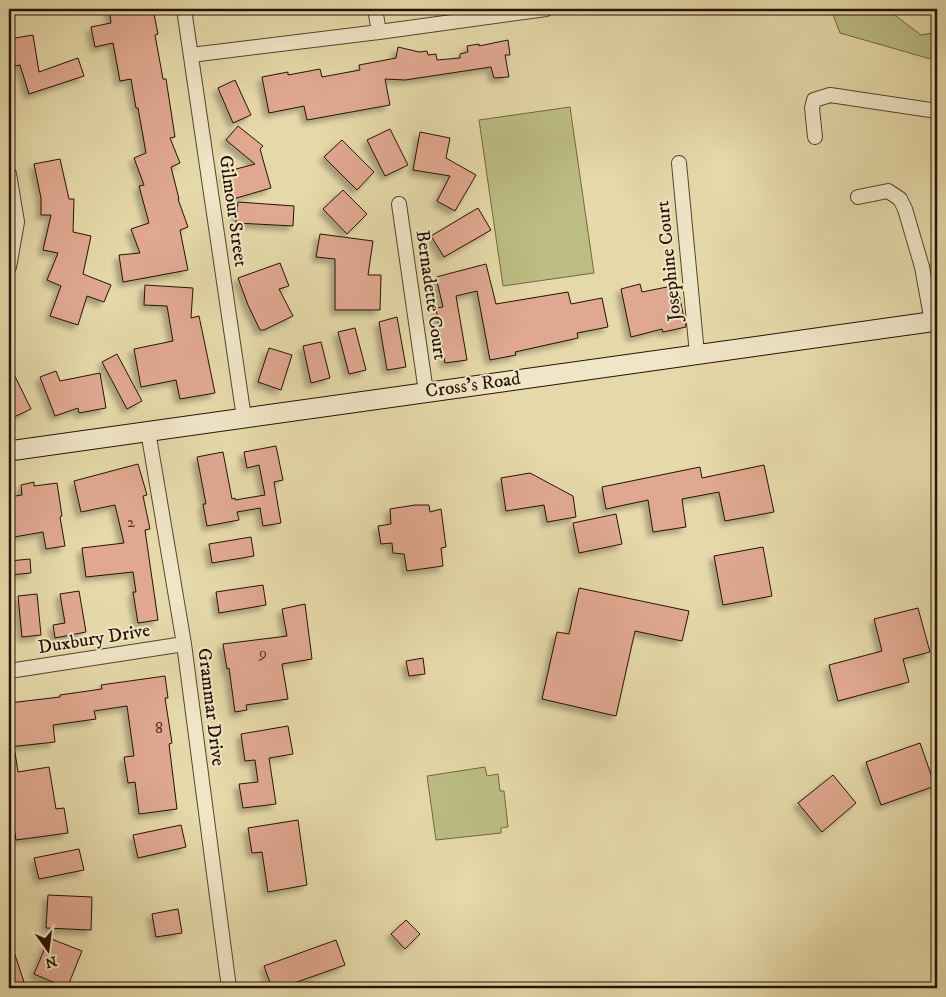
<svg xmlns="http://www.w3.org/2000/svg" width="946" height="997" font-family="'IM FELL DW Pica',serif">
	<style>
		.green { fill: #bcbd83; stroke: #706842 }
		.building { fill: #e0a891; stroke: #251200; filter: url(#shadow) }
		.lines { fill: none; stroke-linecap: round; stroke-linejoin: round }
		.street-casing { stroke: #55442a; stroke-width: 16 }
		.secondary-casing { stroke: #251200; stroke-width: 21 }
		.street { stroke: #efe6c7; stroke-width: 14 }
		.secondary { stroke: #efe6c7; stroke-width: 19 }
		.labels { text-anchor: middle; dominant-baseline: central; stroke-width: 4; stroke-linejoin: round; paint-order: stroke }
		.number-label { font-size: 16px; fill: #543824 }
		.street-label { font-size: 19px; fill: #251200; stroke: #efe6c7 }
	</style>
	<defs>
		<filter id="shadow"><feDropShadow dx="-4.5" dy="4.5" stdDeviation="2.5" flood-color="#0004"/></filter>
	</defs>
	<rect width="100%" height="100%" fill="#e6d9a9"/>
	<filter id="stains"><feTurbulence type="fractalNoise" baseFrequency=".004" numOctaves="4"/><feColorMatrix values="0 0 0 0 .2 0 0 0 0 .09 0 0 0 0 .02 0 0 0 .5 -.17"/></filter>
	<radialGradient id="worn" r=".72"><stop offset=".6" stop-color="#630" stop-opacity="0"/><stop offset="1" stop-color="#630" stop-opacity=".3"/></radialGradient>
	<!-- green -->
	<path class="green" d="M 873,9 L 887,9 L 921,35 L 937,32 L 937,60 L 934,60 L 840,33 L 832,12 Z
		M 570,107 L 594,273 L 503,286 L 479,120 Z
		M 485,767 L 487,776 L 498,774 L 500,791 L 504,791 L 508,827 L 501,828 L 501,833 L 436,840 L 427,776 Z"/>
	<!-- building -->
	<path class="building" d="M 109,9 L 153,9 L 158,34 L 155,35 L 163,79 L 166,79 L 175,137 L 170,138 L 180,163 L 171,167 L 179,199 L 178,199 L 188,227 L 180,230 L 188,270 L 123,282 L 119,255 L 140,253 L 131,229 L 149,223 L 139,186 L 144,185 L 134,158 L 146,153 L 138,108 L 136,108 L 131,79 L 120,81 L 113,43 L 95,47 L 91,27 L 111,23 Z
		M 33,35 L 39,72 L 78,58 L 84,76 L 29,94 L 20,65 L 9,67 L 9,39 Z
		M 508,40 L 510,55 L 505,55 L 509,77 L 494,78 L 491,67 L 405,80 L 385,79 L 390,105 L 307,120 L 304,106 L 269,113 L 262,77 L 288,72 L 288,75 L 320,69 L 322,77 L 360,70 L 359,65 L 396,58 L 398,47 L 419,52 L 427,51 L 428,55 L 436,54 L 437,60 L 460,58 L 460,54 L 468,52 L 467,46 L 479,44 L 479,46 Z
		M 235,80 L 251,115 L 233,123 L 218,88 Z
		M 238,126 L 263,146 L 260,149 L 271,188 L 233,199 L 225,172 L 255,164 L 226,140 Z
		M 390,129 L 408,165 L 385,176 L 367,140 Z
		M 420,132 L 450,138 L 446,158 L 476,175 L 455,211 L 437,201 L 450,176 L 413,170 Z
		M 342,140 L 374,172 L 357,190 L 324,157 Z
		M 60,159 L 69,199 L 74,199 L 73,232 L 91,236 L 83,274 L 111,285 L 104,302 L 87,296 L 78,325 L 50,316 L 61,286 L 47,280 L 58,253 L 43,250 L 51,215 L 41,215 L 41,198 L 34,164 Z
		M 343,190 L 367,214 L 347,234 L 323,209 Z
		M 238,202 L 294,206 L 293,226 L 236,223 Z
		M 478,208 L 491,230 L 444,257 L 431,236 Z
		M 320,234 L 373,241 L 368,275 L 381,275 L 380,310 L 335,310 L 335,259 L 316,257 Z
		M 280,263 L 289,286 L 279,289 L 293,316 L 264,330 L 260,330 L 248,305 L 238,278 Z
		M 486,264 L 496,304 L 568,292 L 571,304 L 602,298 L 608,327 L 577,333 L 578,338 L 515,352 L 516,355 L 490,360 L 477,291 L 456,296 L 467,360 L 445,363 L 436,308 L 443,307 L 436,277 Z
		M 640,284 L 642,292 L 677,285 L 686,327 L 663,332 L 662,329 L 631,337 L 621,289 Z
		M 145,285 L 193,288 L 191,318 L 199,316 L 215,393 L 180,399 L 176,380 L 141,387 L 134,349 L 173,341 L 167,306 L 144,305 Z
		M 397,317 L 406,367 L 387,370 L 379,322 Z
		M 355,328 L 366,370 L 349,374 L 338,332 Z
		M 321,342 L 330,378 L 311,383 L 303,346 Z
		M 269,348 L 292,355 L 281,390 L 258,382 Z
		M 117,354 L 142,401 L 127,409 L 102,362 Z
		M 9,364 L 31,409 L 14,417 L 9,407 Z
		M 56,371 L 60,381 L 100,373 L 106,408 L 79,413 L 78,408 L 55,416 L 40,377 Z
		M 276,446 L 283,480 L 274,482 L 281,523 L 263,526 L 260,508 L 237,512 L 239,520 L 207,526 L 203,504 L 206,504 L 197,457 L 223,452 L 232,499 L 235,498 L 235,500 L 265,495 L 259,465 L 247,468 L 244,452 Z
		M 138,464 L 147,495 L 143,496 L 150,529 L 145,530 L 158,620 L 138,623 L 133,592 L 136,592 L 133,572 L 86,577 L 82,548 L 124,543 L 115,505 L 81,512 L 74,481 Z
		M 764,465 L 774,512 L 725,521 L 719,492 L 682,499 L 686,527 L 653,532 L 648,500 L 606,509 L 602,487 L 700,467 L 702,478 Z
		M 530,473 L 573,496 L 576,517 L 547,522 L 544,505 L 506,511 L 501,478 Z
		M 34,482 L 34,486 L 57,483 L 62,516 L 60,517 L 65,546 L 46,549 L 43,532 L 14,537 L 9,511 L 9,497 L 22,495 L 21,485 Z
		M 415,505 L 429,505 L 430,512 L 441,509 L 446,547 L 441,548 L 443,566 L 407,571 L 404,554 L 393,553 L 392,543 L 381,544 L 378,526 L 391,524 L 390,509 Z
		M 616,514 L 622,544 L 579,553 L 573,523 Z
		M 251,537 L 254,556 L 212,563 L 209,544 Z
		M 763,547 L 772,596 L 723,605 L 714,556 Z
		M 30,559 L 31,573 L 9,575 L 9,561 Z
		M 263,585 L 266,605 L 219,613 L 216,592 Z
		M 579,588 L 689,611 L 682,641 L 635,631 L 616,716 L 542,699 L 557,632 L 569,634 Z
		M 79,591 L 86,632 L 55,638 L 53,625 L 65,623 L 60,594 Z
		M 37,594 L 41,635 L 22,637 L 18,596 Z
		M 305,604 L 312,659 L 282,664 L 288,699 L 246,705 L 247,710 L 235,712 L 229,668 L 227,669 L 223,644 L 287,636 L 282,609 Z
		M 918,608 L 930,652 L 903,659 L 909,682 L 838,701 L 829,665 L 882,651 L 874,619 Z
		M 423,658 L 425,674 L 409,676 L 406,661 Z
		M 165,676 L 168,698 L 165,698 L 172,743 L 169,744 L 177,809 L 139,814 L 135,782 L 128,783 L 124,757 L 134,756 L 127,706 L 94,711 L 96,719 L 53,725 L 55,742 L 9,747 L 9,703 L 60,697 L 60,695 L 102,689 L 101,685 Z
		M 288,726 L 293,754 L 269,758 L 276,804 L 243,808 L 239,784 L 258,782 L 255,760 L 245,761 L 241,734 Z
		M 920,743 L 935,786 L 881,805 L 866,762 Z
		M 15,752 L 18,772 L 49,767 L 56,809 L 64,808 L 68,833 L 16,840 L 9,797 L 9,753 Z
		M 833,775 L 856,803 L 822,832 L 798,803 Z
		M 298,820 L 307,885 L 268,892 L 262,852 L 252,853 L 248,828 Z
		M 181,825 L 186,847 L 138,858 L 133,835 Z
		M 79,849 L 84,870 L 39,879 L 34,858 Z
		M 48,895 L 92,897 L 91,930 L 46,928 Z
		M 178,909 L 182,933 L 156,937 L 152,914 Z
		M 406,920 L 420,934 L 405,949 L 391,934 Z
		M 49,938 L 82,951 L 67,988 L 34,974 Z
		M 336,940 L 345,965 L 280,988 L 272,988 L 264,966 Z
		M 11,943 L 26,988 L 9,988 L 9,944 Z"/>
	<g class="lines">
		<defs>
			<path id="street" d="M 184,9 L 244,418
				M 375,9 L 379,32
				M 191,55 L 379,32 L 546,9
				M 815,137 L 812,108 L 814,100 L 830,95 L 937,111
				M 679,163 L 697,354
				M 9,174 L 17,222 L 9,267
				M 858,197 L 888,191 L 900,199 L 905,209 L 922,267 L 932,322
				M 399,204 L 426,392
				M 148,431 L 184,644 L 229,988
				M 9,671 L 184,644"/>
			<path id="secondary" d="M 9,451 L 937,321"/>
		</defs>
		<!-- street casing -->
		<use href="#street" class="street-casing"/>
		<!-- secondary casing -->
		<use href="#secondary" class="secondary-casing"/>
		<!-- street -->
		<use href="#street" class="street"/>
		<!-- secondary -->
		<use href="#secondary" class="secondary"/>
	</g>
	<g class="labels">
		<!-- number labels -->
		<g class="number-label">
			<text x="131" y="522">2</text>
			<text x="263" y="653">9</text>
			<text x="159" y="728">8</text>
		</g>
		<!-- street labels -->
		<g class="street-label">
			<text transform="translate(233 211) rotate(82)">Gilmour Street</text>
			<text transform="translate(669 261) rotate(-96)">Josephine Court</text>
			<text transform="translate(431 295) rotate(82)">Bernadette Court</text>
			<text transform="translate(473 385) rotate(-8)">Cross's Road</text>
			<text transform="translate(94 639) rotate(-9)">Duxbury Drive</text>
			<text transform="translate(211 707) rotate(83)">Grammar Drive</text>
		</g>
	</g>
	<!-- margin -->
	<rect width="946" height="997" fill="none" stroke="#e6d9a9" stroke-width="30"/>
	<rect x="10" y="10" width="926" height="977" fill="none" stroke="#251200" stroke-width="2.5"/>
	<rect x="15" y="15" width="916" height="967" fill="none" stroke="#251200"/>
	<!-- north arrow -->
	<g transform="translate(48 950) rotate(166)" stroke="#efe6c7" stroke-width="4" paint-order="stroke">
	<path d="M0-4L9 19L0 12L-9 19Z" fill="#251200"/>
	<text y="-8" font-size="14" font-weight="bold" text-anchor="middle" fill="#251200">N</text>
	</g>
	<rect width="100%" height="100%" filter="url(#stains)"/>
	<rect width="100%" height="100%" fill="url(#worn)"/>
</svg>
